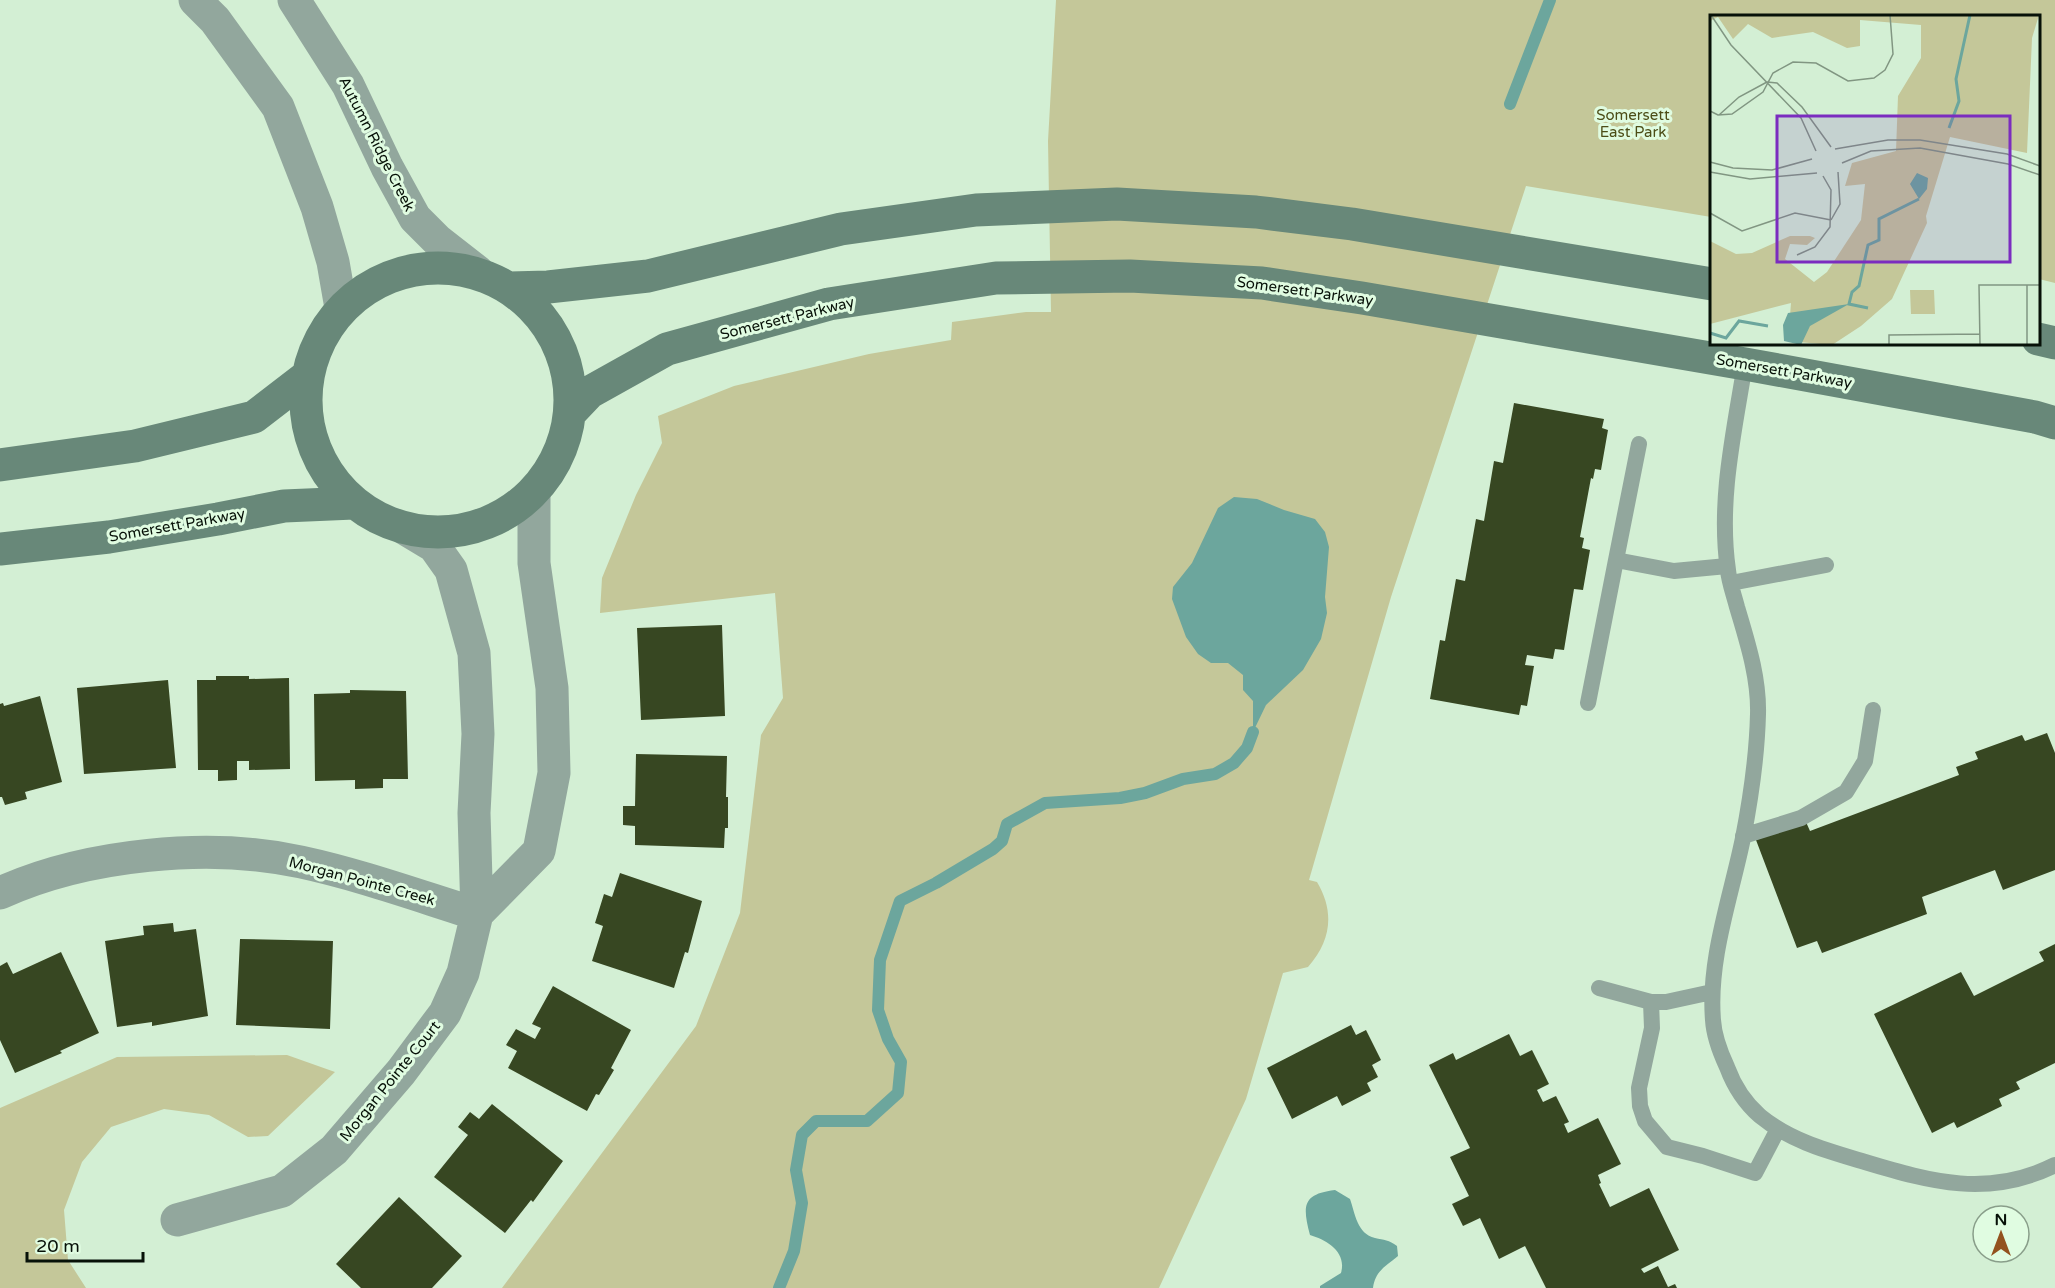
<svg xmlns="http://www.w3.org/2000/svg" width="2055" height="1288" font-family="'Varela Round',sans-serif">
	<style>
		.green { fill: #c4c799 }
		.water { fill: #6ca69d }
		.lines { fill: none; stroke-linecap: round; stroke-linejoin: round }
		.stream { stroke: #6ca69d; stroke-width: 12 }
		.building { fill: #374722 }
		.service { stroke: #92a79d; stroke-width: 16 }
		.minor { stroke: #92a79d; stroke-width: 33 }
		.secondary { stroke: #688879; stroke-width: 33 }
		.labels { text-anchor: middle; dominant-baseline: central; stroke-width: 6; stroke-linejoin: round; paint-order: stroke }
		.park-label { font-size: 15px; fill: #4c4d17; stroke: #e0fce1 }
		.street-label { font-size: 15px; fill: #071108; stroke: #e0fce1 }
		.inset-river { fill: none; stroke: #6ca69d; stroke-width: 3 }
		.inset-road { fill: none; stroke: #819682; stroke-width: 1.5 }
		.view { fill: #7b2cbf; fill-opacity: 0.15; stroke: #7b2cbf; stroke-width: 3 }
		.inset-edge { fill: none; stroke: #071108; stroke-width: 3 }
	</style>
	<rect width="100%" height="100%" fill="#d3efd4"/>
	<!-- green -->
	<path class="green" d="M 1056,0 L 2055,0 L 2055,283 L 2039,279 L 2038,16 L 1712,16 L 1711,217 L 1526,186 L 1391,597 L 1309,880 L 1317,882 C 1335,912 1331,941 1308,967 L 1283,973 L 1246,1099 L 1159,1288 L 502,1288 L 696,1026 L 740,913 L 761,735 L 783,698 L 775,593 L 600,613 L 602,578 L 636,495 L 662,443 L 658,416 L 734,386 L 869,354 L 951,340 L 952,322 L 1026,312 L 1051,312 L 1048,141 Z
		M 287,1055 L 335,1072 L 268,1136 L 248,1137 L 209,1115 L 164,1109 L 111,1127 L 82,1162 L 64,1210 L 68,1260 L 86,1288 L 0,1288 L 0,1108 L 117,1057 Z"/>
	<!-- water -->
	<path class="water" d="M 1234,497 L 1257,499 L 1284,510 L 1315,519 L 1325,532 L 1329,547 L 1325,597 L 1327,613 L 1321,639 L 1303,670 L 1266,705 L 1253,732 L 1253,701 L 1243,690 L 1243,675 L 1228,663 L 1211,663 L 1198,654 L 1186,637 L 1172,599 L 1173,587 L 1192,563 L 1218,508 Z
		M 1335,1190 L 1350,1199 C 1355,1213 1357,1234 1375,1238 C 1384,1240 1389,1240 1397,1246 L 1398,1256 C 1386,1266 1375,1271 1373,1288 L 1320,1288 L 1320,1286 L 1341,1273 C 1347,1252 1327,1240 1310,1235 C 1302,1205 1303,1194 1335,1190 Z"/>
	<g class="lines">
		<!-- stream -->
		<path class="stream" d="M 1510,104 L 1550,0
			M 779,1288 L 794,1251 L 802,1203 L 796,1170 L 802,1135 L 816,1121 L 867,1121 L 898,1093 L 901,1062 L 888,1039 L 878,1010 L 880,960 L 900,901 L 936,883 L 993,849 L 1002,841 L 1007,824 L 1045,803 L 1120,798 L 1145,793 L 1183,779 L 1215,774 L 1234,763 L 1247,748 L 1253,732"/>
	</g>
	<!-- building -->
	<path class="building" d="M 1514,403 L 1604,419 L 1602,428 L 1608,430 L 1601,470 L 1595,469 L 1593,479 L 1591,478 L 1580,537 L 1584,538 L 1582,548 L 1590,550 L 1583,590 L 1574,589 L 1564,650 L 1555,649 L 1553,659 L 1527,655 L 1525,665 L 1534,666 L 1527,706 L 1521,705 L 1519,715 L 1430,699 L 1440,640 L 1445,641 L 1456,579 L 1465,581 L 1476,519 L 1484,521 L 1494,461 L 1503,463 Z
		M 722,625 L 725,716 L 641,720 L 637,628 Z
		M 216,676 L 249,676 L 249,679 L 289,678 L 290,769 L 249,770 L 249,761 L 237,761 L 237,780 L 218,781 L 218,770 L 198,770 L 197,680 L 216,680 Z
		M 168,680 L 176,768 L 84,774 L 77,688 Z
		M 350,690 L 406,691 L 408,779 L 383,779 L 383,788 L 355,789 L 355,780 L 315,781 L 314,694 L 350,693 Z
		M 40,696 L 62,782 L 25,792 L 27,799 L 5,805 L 2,797 L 0,797 L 0,704 L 3,703 L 4,706 Z
		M 2047,733 L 2055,753 L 2055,870 L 2003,890 L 1995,870 L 1922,897 L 1927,914 L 1822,953 L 1817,941 L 1797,948 L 1756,840 L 1806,822 L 1810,831 L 1959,775 L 1956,767 L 1978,759 L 1975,752 L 2022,735 L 2025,741 Z
		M 636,754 L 727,756 L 726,797 L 728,797 L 728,828 L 725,828 L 724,848 L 635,845 L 635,826 L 623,825 L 623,806 L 635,806 Z
		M 620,873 L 702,901 L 688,953 L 685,952 L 674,988 L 592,961 L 603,926 L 595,923 L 604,894 L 612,897 Z
		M 173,923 L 174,932 L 196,929 L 208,1016 L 152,1026 L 152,1022 L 117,1027 L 105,941 L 144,935 L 143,926 Z
		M 240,939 L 333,941 L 330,1029 L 236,1025 Z
		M 2055,944 L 2055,1063 L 2016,1082 L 2020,1089 L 1999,1099 L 2002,1106 L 1957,1128 L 1954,1122 L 1932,1133 L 1874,1014 L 1961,972 L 1974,996 L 2044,961 L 2039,952 Z
		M 61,952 L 99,1033 L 60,1051 L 62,1053 L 15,1073 L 0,1040 L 0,966 L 7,962 L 13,974 Z
		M 553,986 L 631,1030 L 611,1068 L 614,1070 L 599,1095 L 596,1094 L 587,1111 L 508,1068 L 517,1051 L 506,1045 L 516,1029 L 535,1039 L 541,1028 L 532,1024 Z
		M 1351,1025 L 1356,1035 L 1366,1030 L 1381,1060 L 1372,1065 L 1378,1077 L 1367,1083 L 1371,1091 L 1342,1106 L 1337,1096 L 1292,1119 L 1267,1068 Z
		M 1509,1034 L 1520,1056 L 1532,1050 L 1549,1084 L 1537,1090 L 1543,1102 L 1556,1096 L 1569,1122 L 1564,1124 L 1568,1133 L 1598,1118 L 1621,1164 L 1598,1175 L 1601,1183 L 1599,1184 L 1610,1207 L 1649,1188 L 1679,1250 L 1641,1269 L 1644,1273 L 1658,1266 L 1668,1287 L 1675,1284 L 1677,1288 L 1546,1288 L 1525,1246 L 1499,1259 L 1480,1218 L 1463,1226 L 1452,1204 L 1469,1196 L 1450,1157 L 1470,1148 L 1429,1065 L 1453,1053 L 1456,1060 Z
		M 492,1104 L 563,1161 L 533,1202 L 531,1200 L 505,1233 L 434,1177 L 468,1135 L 458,1127 L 470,1112 L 479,1119 Z
		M 399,1197 L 462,1256 L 432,1288 L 361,1288 L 336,1264 Z"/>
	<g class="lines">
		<!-- service -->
		<path class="service" d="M 1745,364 C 1734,432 1718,501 1728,570 C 1729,582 1734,595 1737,607 C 1747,641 1759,677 1758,714 C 1757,755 1751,797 1743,838 C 1731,897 1708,959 1713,1020 C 1714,1037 1720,1052 1727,1067 C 1734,1086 1745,1103 1760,1116 C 1790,1141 1828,1151 1865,1162 C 1931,1182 1989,1198 2055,1165
			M 1639,444 L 1616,560 L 1674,571 L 1727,566
			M 1731,583 L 1826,565
			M 1588,703 L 1616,560
			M 1743,836 L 1801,818 L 1846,792 L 1865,761 L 1873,710
			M 1599,988 L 1651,1002 L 1666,1002 L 1712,992
			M 1651,1002 L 1652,1028 L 1639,1088 L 1640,1106 L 1645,1121 L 1667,1147 L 1703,1156 L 1755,1173 L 1778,1129"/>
		<!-- minor -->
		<path class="minor" d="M 195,0 L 215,20 L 278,107 L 317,207 L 333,262 L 341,308
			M 294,0 L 348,85 L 387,167 L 415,218 L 437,240 L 478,272
			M 0,893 C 86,854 209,842 301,862 C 361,875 419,896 477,914
			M 477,914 L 539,851 L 554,773 L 552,688 L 534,563 L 534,492
			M 177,1220 L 282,1191 L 334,1150 L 401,1072 L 445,1013 L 463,973 L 477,914 L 474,813 L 478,734 L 474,653 L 451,570 L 434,546 L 404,528"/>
		<!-- secondary -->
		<path class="secondary" d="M306 400a132 132 0 1 1 264 0a132 132 0 1 1-264 0Z
			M 510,288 L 548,287 L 648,276 L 841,229 L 976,210 L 1117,204 L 1256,212 L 1352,224 L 1712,284
			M 2038,339 L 2055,343
			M 571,412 L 590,392 L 667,349 L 829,304 L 996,278 L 1130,276 L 1262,283 L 1362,298 L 1745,364 L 2035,417 L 2055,423
			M 0,465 L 135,446 L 254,417 L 306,377
			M 0,549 L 109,537 L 218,519 L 284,506 L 354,503"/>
	</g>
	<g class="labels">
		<!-- park labels -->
		<g class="park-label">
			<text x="1633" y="115">Somersett<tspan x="1633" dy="17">East Park</tspan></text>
		</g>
		<!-- street labels -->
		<g class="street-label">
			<text transform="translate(377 144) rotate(63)">Autumn Ridge Creek</text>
			<text transform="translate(1305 291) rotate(8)">Somersett Parkway</text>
			<text transform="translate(787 318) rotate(-14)">Somersett Parkway</text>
			<text transform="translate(1784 371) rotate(10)">Somersett Parkway</text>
			<text transform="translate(177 525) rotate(-10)">Somersett Parkway</text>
			<text transform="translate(362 881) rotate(15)">Morgan Pointe Creek</text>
			<text transform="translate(390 1081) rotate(-51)">Morgan Pointe Court</text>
		</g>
	</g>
	<!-- overview -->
	<g transform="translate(1710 15)">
		<rect width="330" height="330" fill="#d3efd4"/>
		<path d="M 0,0 L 329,0 L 322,23 L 317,138 L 240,122 L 216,201 L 217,208 L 182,284 L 151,311 L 122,330 L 78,326 L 81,288 L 0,309 L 0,226 L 26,239 L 42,238 L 80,221 L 100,221 L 105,223 L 97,230 L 80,229 L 75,244 L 104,267 L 117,257 L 151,205 L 155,169 L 135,171 L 142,148 L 186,136 L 188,81 L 211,43 L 211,10 L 150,5 L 150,31 L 137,33 L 103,17 L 62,23 L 38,9 L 23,24 L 8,2 L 0,6 ZM 200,275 L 224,275 L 225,299 L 201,299 Z" fill="#c4c799"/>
		<path d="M 207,158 L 218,163 L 217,174 L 209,184 L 200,169 ZM 139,289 L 100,311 L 91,330 L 74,326 L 73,310 L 78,298 Z" fill="#6ca69d"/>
		<path class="inset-river" d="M 239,113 L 249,86 L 246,64 L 260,0M 158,293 L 139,289 L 142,277 L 149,271 L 158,230 L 169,225 L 169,204 L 209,184M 0,318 L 16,323 L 29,306 L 58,311"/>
		<path class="inset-road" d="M 1,0 L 21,30 L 91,103 L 106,136M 57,67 L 67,68 L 92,92 L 121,132M 0,96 L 8,100 L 22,99 L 53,77 L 63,58 L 83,47 L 106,48 L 138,66 L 164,63 L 175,55 L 183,39 L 180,0M 9,100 L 29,82 L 57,67M 125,134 L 178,125 L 210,125 L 297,139 L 330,151M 0,147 L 23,153 L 62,155 L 102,144M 132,148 L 161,136 L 210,133 L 298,149 L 330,160M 0,157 L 40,164 L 107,158M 0,198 L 32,216 L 85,198 L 121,205M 121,205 L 130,189 L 128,157M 87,240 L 105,232 L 120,212 L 121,175 L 113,161M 317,270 L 317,330M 179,330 L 179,320 L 270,319M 270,330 L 269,270 L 330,270"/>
		<path class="view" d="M 67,101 L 300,101 L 300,247 L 67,247 Z"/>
		<rect width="330" height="330" class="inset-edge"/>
	</g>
	<!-- north arrow -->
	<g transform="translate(2001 1234)"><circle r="28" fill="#e0fce1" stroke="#899e8a" stroke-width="1.5"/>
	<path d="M0-4.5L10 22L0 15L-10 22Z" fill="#93521e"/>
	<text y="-9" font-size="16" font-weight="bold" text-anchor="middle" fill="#071108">N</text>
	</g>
	<!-- scale -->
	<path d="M27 1252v9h116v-9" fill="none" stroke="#071108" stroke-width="3"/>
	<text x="36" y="1252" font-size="18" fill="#071108" stroke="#e0fce1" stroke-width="4.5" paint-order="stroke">20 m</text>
</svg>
